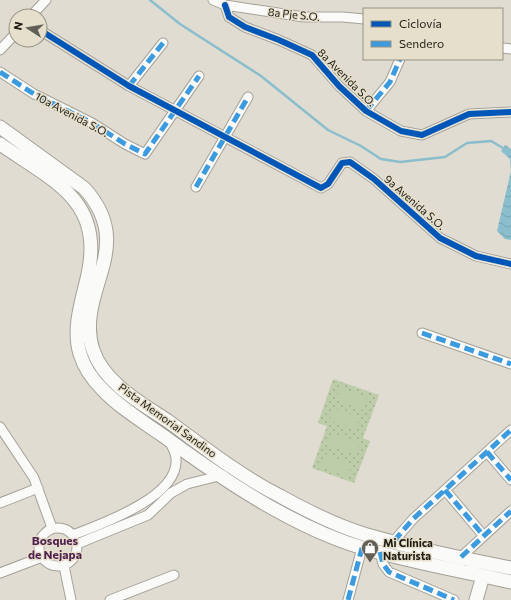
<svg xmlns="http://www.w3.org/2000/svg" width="511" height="600" font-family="Commissioner,sans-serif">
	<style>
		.park { fill: url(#park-dots) }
		.garden { fill: #bdcda9 }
		.water { fill: url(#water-waves) }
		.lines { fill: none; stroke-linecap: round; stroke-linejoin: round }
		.stream { stroke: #8abecd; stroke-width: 2.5 }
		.street-casing { stroke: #a4a198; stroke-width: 11 }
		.secondary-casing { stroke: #a4a198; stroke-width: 15 }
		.street { stroke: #fafaf8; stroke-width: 9 }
		.secondary { stroke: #fafaf8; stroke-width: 13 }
		.quiet { stroke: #3c9bde; stroke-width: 5; stroke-dasharray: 10 5; stroke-linecap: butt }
		.cycleway-casing { stroke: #e6dfcb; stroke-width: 8 }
		.cycleway { stroke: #0057b8; stroke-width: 6 }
		.labels { text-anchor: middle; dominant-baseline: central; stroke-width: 3; stroke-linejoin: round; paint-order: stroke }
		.street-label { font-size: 11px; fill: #1e1c14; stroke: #e6dfcb }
		.poi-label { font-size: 11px; font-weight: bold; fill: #1e1c14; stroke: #e6dfcb; text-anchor: start }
		.neighbourhood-label { font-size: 12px; font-weight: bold; fill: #4f1f4f; stroke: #e6dfcb }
	</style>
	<defs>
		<pattern id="park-dots" width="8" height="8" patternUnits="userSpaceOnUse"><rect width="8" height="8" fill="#bdcda9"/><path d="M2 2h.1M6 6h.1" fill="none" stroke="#a2af91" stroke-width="1.8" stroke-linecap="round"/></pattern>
		<pattern id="water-waves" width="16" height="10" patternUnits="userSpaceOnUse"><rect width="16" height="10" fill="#8abecd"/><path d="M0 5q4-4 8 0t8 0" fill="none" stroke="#77a3af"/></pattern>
	</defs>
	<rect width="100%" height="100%" fill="#e0dcd1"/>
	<!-- park -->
	<path class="park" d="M 333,379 L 379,395 L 363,438 L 370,441 L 354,483 L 312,468 L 327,426 L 318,423 Z"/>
	<!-- garden -->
	<path class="garden" d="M 340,388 L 367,397 L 363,410 L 336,400 Z
		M 333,408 L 360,417 L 355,430 L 329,420 Z
		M 333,433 L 360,442 L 355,455 L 328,445 Z
		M 325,454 L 352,464 L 348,476 L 321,467 Z"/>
	<!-- water -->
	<path class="water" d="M 505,145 L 511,149 L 511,240 L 505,239 L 497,231 L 511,171 L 510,159 L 501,151 Z"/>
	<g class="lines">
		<!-- stream -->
		<path class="stream" d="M 150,0 L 180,24 L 261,76 L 328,130 L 361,146 L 381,159 L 400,162 L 445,157 L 467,143 L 491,141 L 503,148"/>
		<defs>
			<path id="street" d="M 213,0 L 225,5 L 304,17 L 343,17 L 364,19
				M 225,5 L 229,17 L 245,27 L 279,40 L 312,55 L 339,86 L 366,111 L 401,131 L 422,135 L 469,114 L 511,112
				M 31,16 L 46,0
				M 40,30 L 129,86 L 321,188 L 328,184 L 342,163 L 350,162 L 374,179 L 440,238 L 476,256 L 511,264
				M 502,48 L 511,49
				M 0,50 L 16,33
				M 0,72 L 34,94 L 92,123 L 125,144 L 145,154 L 199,76
				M 129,86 L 163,43
				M 366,111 L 390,82 L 400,59
				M 196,187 L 248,97
				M 422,333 L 511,364
				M 0,427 L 34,478 L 52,528
				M 487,452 L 511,480
				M 445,490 L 483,535
				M 0,503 L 38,488
				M39 547a19 19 0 1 1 38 0a19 19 0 1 1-38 0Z
				M 73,535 C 101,524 179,497 176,459 C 176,453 172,447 170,442
				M 394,541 L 413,519 L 511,430
				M 77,544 L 148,515 L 171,493 L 187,484 L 223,475
				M 380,552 L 383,564 L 389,572 L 454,600
				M 461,557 L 511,511
				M 64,566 L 71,600
				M 0,573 L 42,557
				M 110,600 L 174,575
				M 348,600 L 362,548"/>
			<path id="secondary" d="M 0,127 L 84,188 C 139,248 74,291 93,350 C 104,383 141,403 168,421 C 204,447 240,476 280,496 C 307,511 337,526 367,535 C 413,548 464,559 511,568
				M 0,144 C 58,184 107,202 86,283 C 80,307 73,330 80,354 C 84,367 92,379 102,389 C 119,407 142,421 162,435 C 221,478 292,527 363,548 C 411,562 462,571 511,582
				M 476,600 L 483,576"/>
		</defs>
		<!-- street casing -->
		<use href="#street" class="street-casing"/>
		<!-- secondary casing -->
		<use href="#secondary" class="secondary-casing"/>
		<!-- street -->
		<use href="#street" class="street"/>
		<!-- secondary -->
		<use href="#secondary" class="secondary"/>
		<!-- quiet -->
		<path class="quiet" d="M 0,72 L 34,94 L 92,123 L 125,144 L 145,154 L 199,76
			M 129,86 L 163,43
			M 366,111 L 390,82 L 400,59
			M 196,187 L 248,97
			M 422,333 L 511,364
			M 487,452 L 511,480
			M 445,490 L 483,535
			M 394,541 L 413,519 L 511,430
			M 380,552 L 383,564 L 389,572 L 454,600
			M 461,557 L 511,511
			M 348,600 L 362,548"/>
		<defs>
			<path id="cycleway" d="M 225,5 L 229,17 L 245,27 L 279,40 L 312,55 L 339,86 L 366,111 L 401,131 L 422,135 L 469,114 L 511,112
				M 40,30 L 129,86 L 321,188 L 328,184 L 342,163 L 350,162 L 374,179 L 440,238 L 476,256 L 511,264"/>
		</defs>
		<!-- cycleway casing -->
		<use href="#cycleway" class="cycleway-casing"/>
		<!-- cycleway -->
		<use href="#cycleway" class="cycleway"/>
	</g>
	<!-- icons -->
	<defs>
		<symbol id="shop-pin" viewBox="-11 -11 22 30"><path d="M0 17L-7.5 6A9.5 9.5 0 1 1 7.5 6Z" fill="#625f56" stroke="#e6dfcb"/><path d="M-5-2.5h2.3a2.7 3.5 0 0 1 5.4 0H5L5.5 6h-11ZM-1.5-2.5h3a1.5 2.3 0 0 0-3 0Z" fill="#fff"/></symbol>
	</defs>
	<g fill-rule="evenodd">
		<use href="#shop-pin" x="360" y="538" width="20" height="27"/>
	</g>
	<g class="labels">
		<!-- street labels -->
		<g class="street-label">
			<text transform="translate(294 14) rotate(6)">8a Pje S.O.</text>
			<text transform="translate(347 77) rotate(45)">8a Avenida S.O.</text>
			<text transform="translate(72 114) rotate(28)">10a Avenida S.O.</text>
			<text transform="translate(415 202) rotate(41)">9a Avenida S.O.</text>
			<text transform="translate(168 420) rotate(36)">Pista Memorial Sandino</text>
		</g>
		<!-- poi labels -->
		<g class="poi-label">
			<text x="383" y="542">Mi Clínica<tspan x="383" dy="13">Naturista</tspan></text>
		</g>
		<!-- neighbourhood labels -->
		<g class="neighbourhood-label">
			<text x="55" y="540">Bosques<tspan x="55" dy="14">de Nejapa</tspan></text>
		</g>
	</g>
	<!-- legend -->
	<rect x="363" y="8" width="140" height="52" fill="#e6dfcb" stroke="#969182"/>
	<rect x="371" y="21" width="20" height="6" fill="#0057b8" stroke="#969182"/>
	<text x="399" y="28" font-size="12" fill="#1e1c14">Ciclovía</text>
	<rect x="371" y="41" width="20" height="6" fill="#3c9bde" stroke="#969182"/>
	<text x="399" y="48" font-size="12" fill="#1e1c14">Sendero</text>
	<!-- north arrow -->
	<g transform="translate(28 28) rotate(282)"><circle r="19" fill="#e6dfcb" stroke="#969182"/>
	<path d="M0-3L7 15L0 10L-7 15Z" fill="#625f56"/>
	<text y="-6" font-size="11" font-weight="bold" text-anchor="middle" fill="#1e1c14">N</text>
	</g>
</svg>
